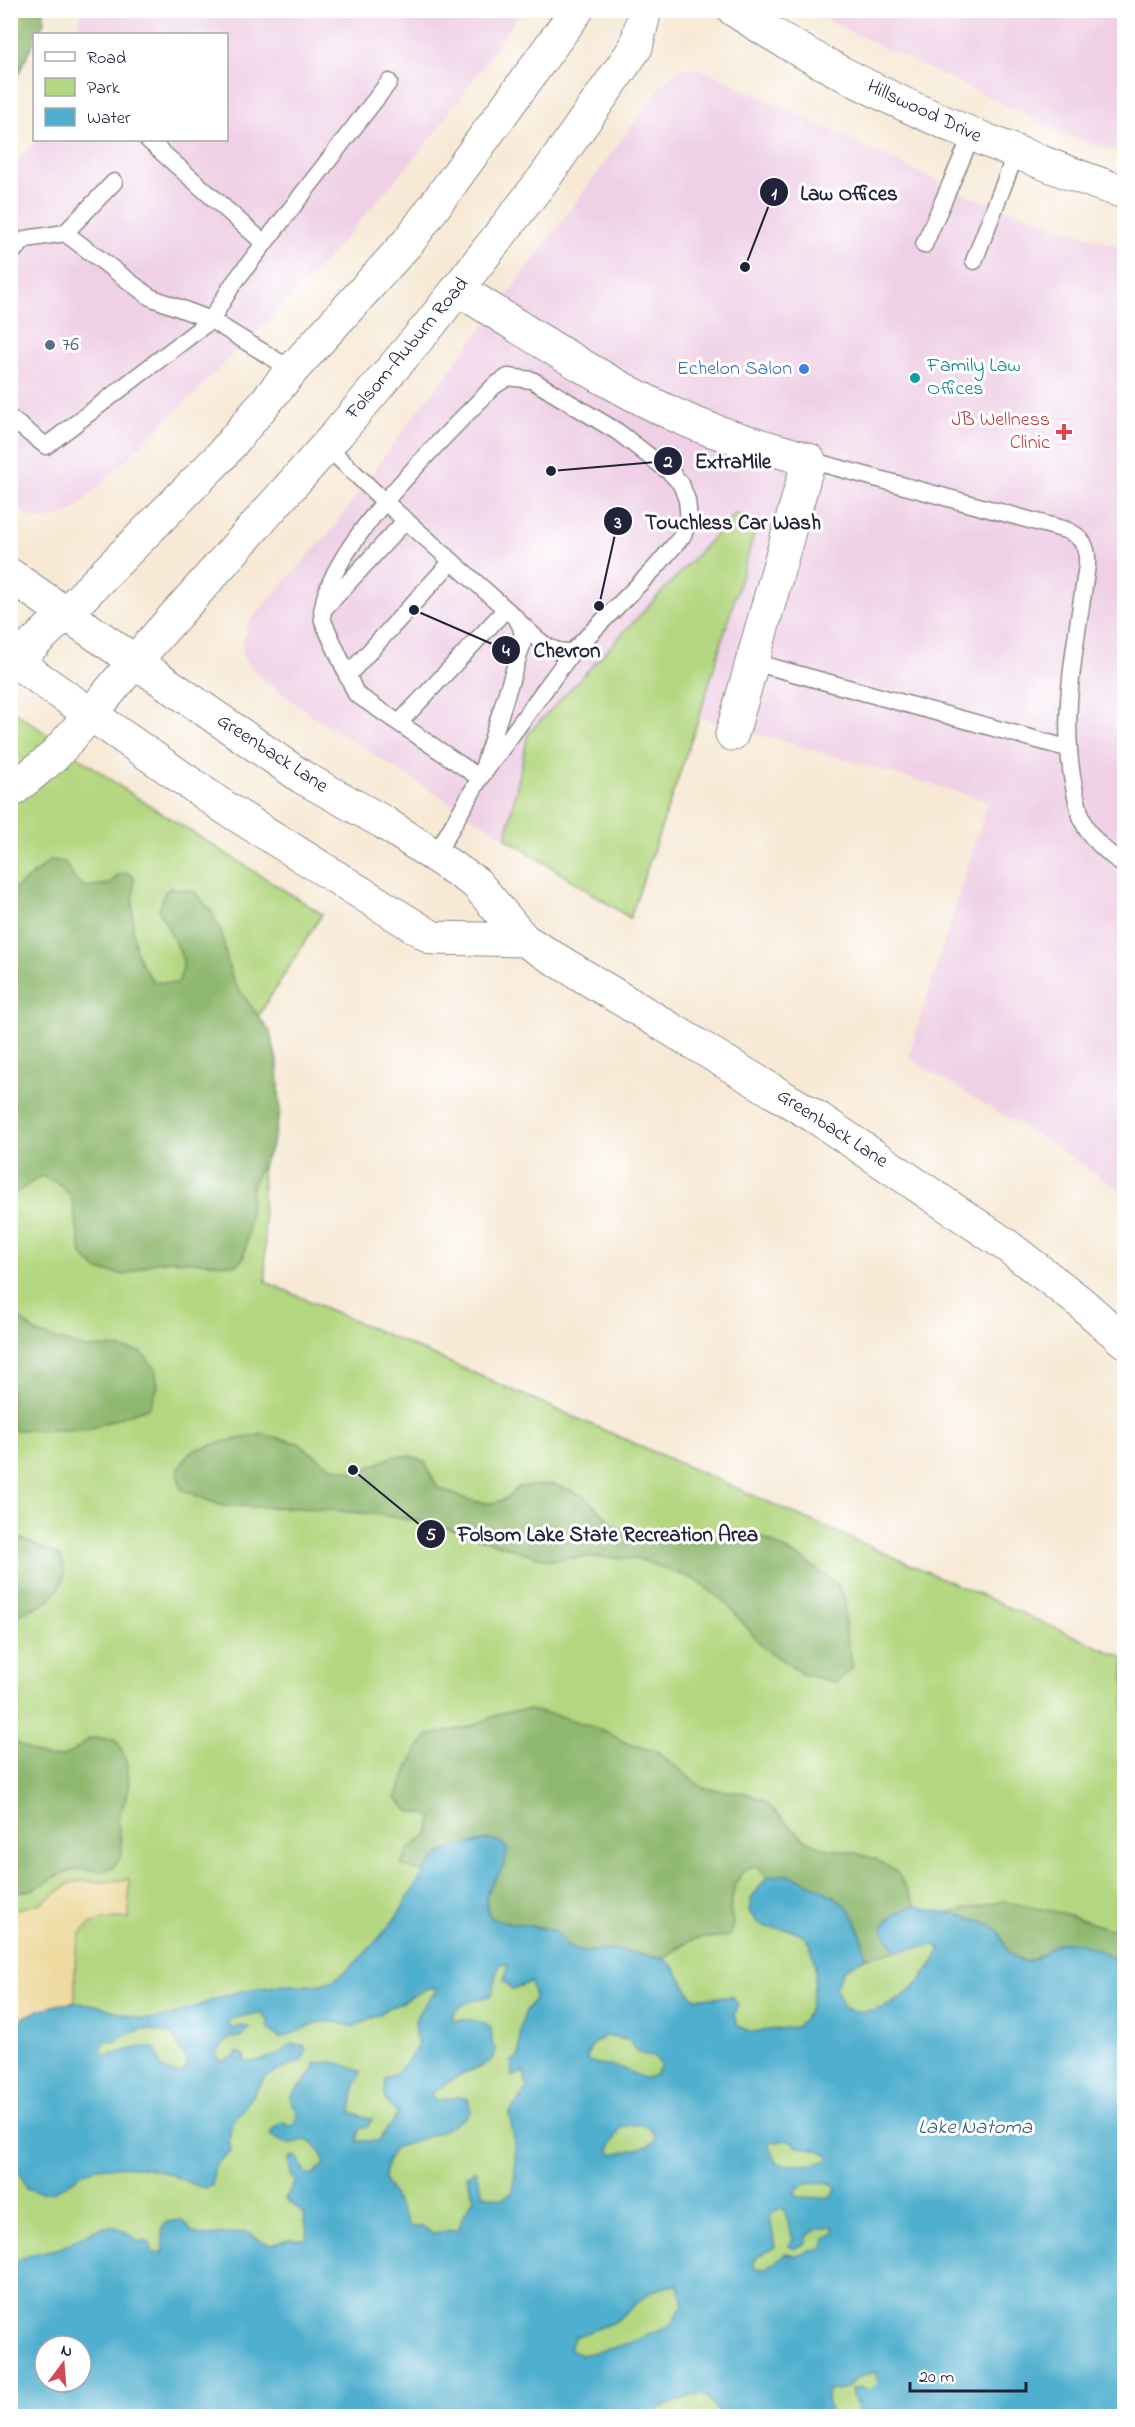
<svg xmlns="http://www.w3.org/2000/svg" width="1135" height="2427" font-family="'Indie Flower',sans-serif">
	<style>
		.built { fill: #efd0e6 }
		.green { fill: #b3d780; stroke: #6a7c5e; stroke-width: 1.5; fill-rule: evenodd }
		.forest { fill: #8eb86e; stroke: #586d54; stroke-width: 1.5 }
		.sand { fill: #eeda9e; stroke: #887e6c; stroke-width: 1.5 }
		.water { fill: #4fafce; stroke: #386884; stroke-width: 1.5; fill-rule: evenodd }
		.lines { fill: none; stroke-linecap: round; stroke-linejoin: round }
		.river { stroke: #4fafce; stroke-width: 69 }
		.service-casing { stroke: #8c8688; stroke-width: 19 }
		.minor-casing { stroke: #8c8688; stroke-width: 35 }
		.primary-casing { stroke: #8c8688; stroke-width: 35 }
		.service { stroke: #fff; stroke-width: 16 }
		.minor { stroke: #fff; stroke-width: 33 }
		.primary { stroke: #fff; stroke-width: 33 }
		.service-dot { fill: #5c6f8a; stroke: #fff; stroke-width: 2 }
		.shop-dot { fill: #3f7fe0; stroke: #fff; stroke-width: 2 }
		.culture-dot { fill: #0f9aa8; stroke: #fff; stroke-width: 2 }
		.health-dot { fill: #e0444e; stroke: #fff; stroke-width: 2 }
		.labels { text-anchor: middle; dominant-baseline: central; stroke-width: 6; stroke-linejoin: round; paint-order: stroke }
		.street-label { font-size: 20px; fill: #22223b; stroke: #fff }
		.service-label { font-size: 20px; fill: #4e5e75; stroke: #fff; text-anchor: start }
		.culture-label { font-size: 20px; fill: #0d838f; stroke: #fff; text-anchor: start }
		.shop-label { font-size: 20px; fill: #366cbe; stroke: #fff; text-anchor: end }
		.health-label { font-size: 20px; fill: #be3a42; stroke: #fff; text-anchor: end }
		.water-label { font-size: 21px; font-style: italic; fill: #36617d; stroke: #fff }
		.leader { fill: none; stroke: #22223b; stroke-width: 2 }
		.callout-dot { fill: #22223b; stroke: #fff; stroke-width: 2 }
		.mark-label { font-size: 18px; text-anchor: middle; font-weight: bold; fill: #fff }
		.callout-label { font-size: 21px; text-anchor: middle; font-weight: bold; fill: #22223b; stroke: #fff; stroke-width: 6; stroke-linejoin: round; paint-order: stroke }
	</style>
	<rect width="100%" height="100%" fill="#fff"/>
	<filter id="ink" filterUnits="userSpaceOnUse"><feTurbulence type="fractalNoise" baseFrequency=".0167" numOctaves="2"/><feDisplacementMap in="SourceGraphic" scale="12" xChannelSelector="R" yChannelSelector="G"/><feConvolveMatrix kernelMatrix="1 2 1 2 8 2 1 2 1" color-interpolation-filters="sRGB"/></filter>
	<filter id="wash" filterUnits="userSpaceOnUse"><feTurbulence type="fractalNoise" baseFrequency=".008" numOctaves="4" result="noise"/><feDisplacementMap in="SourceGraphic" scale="24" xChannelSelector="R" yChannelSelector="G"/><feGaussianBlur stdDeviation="1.35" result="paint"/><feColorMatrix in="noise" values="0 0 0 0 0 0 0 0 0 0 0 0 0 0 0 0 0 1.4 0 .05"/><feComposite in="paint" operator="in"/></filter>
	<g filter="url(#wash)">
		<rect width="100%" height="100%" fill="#f7e9d5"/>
		<!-- built -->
		<path class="built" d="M 81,11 L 522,11 L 431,139 L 303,286 L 78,507 L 70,513 L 51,519 L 38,519 L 29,516 L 11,505 L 10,166 L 37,140 L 226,140 L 226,34 L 76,34 Z
			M 807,11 L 1124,11 L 1124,153 L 1080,141 Z
			M 687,68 L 695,68 L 715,75 L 967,195 L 1124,248 L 1124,1193 L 1053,1145 L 908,1058 L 988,801 L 699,717 L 758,521 L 735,514 L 528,734 L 506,838 L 317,719 L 262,679 L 243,657 L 242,644 L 249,622 L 334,527 L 384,456 L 509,293 L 664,82 L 679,70 Z"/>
		<!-- green -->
		<path class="green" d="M 735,514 L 758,521 L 699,717 L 630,918 L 506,838 L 528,734 Z
			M 10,708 L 128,792 L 322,914 L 257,1018 L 266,1282 L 1124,1658 L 1124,2416 L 11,2416 ZM 45,2346 L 81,2346 L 81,2382 L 45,2382 Z"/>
		<!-- forest -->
		<path class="forest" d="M 11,10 L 44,11 L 44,22 L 38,34 L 34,34 L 34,41 L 11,89 Z
			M 51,860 L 65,862 L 74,878 L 85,887 L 110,884 L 118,875 L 127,873 L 134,877 C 134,917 125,950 154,982 L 178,983 C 180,977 183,970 183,964 C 184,954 164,923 159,910 L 165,892 L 171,887 L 195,892 L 212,912 L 222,935 L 228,965 L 235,984 L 270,1032 L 278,1065 L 280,1113 L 271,1148 L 252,1185 L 247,1242 L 243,1259 L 236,1265 L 172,1260 L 154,1262 L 126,1275 L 97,1270 L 82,1255 L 72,1199 L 60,1184 L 41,1176 L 11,1196 L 11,892 Z
			M 10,1309 L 36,1333 L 86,1348 L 111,1347 L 141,1352 L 155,1368 L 158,1386 L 150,1407 L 86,1430 L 11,1430 Z
			M 263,1434 L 298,1443 L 330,1466 L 358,1473 L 394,1456 L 410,1456 L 425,1462 L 437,1487 C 465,1499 496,1516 518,1487 L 553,1484 L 575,1492 L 588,1499 L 618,1529 L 662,1533 L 701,1540 L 734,1530 L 762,1537 L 802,1559 L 837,1584 L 845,1600 L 845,1629 L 853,1667 L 837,1683 L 802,1674 L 763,1647 L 727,1604 L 696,1580 L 639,1559 L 587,1557 L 549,1560 L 430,1523 L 374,1514 L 301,1508 L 222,1506 L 181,1489 L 177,1470 L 191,1451 L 223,1442 Z
			M 11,1534 L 60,1556 C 62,1561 65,1570 64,1575 C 61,1600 30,1610 11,1618 Z
			M 528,1710 L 556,1715 L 605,1731 L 628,1744 L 657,1751 L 703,1788 L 745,1793 L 764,1801 L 804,1839 L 827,1849 L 848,1851 L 875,1859 L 897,1872 L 916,1906 C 902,1910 889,1915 882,1929 L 897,1951 L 866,1957 L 857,1924 L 848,1909 L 834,1896 L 785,1875 L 767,1877 L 757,1867 L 752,1866 L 743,1871 L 735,1884 L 730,1910 L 734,1924 L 728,1937 C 696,1937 689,1937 664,1959 L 616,1950 L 580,1952 L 568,1947 L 563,1941 L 541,1927 L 525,1926 L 491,1918 C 481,1895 487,1887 502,1868 L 488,1840 L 443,1852 L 424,1871 L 416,1871 L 401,1865 L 410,1848 L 428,1834 L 433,1818 L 426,1814 L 409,1811 L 396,1798 L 416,1750 L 429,1735 L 469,1727 L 504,1712 Z
			M 10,1738 C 42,1760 60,1767 90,1738 L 115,1739 C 126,1752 132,1779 127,1796 C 125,1805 118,1812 118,1822 C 119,1837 128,1853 114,1866 C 103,1876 87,1867 74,1870 C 56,1873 49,1883 33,1889 C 27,1892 18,1892 11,1893 Z
			M 1003,1901 L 1066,1914 L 1106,1928 L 1124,1931 L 1124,1967 L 1117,1960 C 1100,1958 1061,1951 1046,1953 C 1034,1955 1031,1967 1016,1958 C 1006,1953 1002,1940 999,1931 L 985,1922 L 949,1913 Z"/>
		<!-- sand -->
		<path class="sand" d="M 129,1879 L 129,1919 C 65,1912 77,1955 75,2002 C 53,2007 27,2011 11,2028 L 11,1911 L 40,1903 L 71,1883 L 79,1881 L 103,1882 Z"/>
		<!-- water -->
		<path class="water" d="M 488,1840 L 499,1841 L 508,1849 C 506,1855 505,1863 502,1868 C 490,1890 479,1891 491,1918 L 504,1922 L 554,1930 L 568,1947 L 580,1952 L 616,1950 L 664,1959 L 674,1967 L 693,1998 L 733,1997 L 738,2004 L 734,2014 L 738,2026 L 751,2032 L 796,2027 C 799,2024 803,2021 805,2017 C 817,1997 823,1944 797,1932 C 777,1923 765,1938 749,1911 L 752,1897 L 767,1877 C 773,1877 780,1874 786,1875 C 802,1878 837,1896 848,1908 C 859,1921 862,1941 866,1957 L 844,1970 L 835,1987 L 845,2008 C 886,2023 925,1983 941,1948 L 934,1945 L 897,1951 L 882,1929 C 889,1915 902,1910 916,1906 L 985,1922 L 999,1931 C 1004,1945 1014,1968 1033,1960 C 1042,1957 1048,1948 1056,1944 C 1075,1936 1111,1954 1124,1967 L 1124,2211 L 1121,2225 L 1124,2236 L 1124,2416 L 898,2416 L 894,2411 L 882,2413 L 873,2411 L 870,2405 L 854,2403 L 851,2390 L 861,2387 L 874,2392 L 880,2391 L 880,2386 L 875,2372 L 858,2377 L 846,2388 L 828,2391 L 827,2400 L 832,2416 L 725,2416 L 720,2414 L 703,2394 L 688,2397 L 658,2409 L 655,2416 L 11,2416 L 11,2262 C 21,2259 31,2254 42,2252 C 48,2250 55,2250 60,2248 C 91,2235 109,2210 139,2243 L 143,2241 L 150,2243 L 153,2253 L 164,2252 L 162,2227 L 167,2222 L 181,2220 L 188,2226 L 192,2233 L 208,2236 L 247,2232 L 261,2241 L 271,2244 L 290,2239 L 308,2239 L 304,2214 L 285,2198 L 296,2182 L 291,2175 L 289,2159 L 292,2156 L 298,2158 L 305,2173 L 313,2175 L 318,2169 L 325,2166 C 323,2155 316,2144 306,2140 C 291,2144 284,2146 270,2135 L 274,2127 L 283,2122 L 287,2126 L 294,2125 L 298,2113 L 290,2098 C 300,2083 311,2080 316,2063 C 334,2060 345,2064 361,2072 L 355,2085 L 351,2112 L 372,2119 L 367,2127 L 360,2129 L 357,2141 L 378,2141 L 398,2114 C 383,2102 383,2098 385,2079 C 399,2074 411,2058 418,2045 C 409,2020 419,2009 436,1991 L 435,1988 L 428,1988 L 355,2027 C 344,2024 328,2019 317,2023 C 304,2027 294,2035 280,2038 L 269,2030 L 268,2021 L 261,2013 L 235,2018 L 228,2023 L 232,2029 L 241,2026 L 250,2028 L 241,2037 L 230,2038 L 216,2052 L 219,2062 L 234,2057 L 237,2052 L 244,2055 L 245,2062 C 261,2063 266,2056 280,2055 L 291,2044 L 304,2045 L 306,2052 L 301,2061 L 265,2077 L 231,2125 L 229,2141 L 231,2151 L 215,2165 L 212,2186 L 206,2188 C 193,2186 180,2178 167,2173 C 145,2165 121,2166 98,2168 C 67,2172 67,2203 26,2188 L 19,2171 L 11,2168 L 11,2028 C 30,2008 68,1999 95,2005 C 115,2009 136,2022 156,2019 C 186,2015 213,1996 243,1991 C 257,1989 273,1985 288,1985 C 302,1985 314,1987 328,1982 C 350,1974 392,1925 404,1905 C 416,1887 423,1868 441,1854 C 452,1845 474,1844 488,1840 ZM 502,1963 L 508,1966 L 504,1980 L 512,1989 L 531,1982 C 539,2006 529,2000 523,2018 C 519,2030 519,2045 519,2057 L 511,2062 L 512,2077 L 524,2072 L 527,2089 L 509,2114 C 516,2141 517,2165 513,2192 L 502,2199 L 484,2195 L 475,2170 L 467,2177 L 474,2198 L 462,2218 L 459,2229 L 432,2233 L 424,2227 L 410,2227 L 384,2178 L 388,2161 L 395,2148 C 420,2138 452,2132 471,2111 L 468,2099 L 459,2097 L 434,2101 L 431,2093 L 463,2073 L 479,2068 L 493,2059 L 496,2051 L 492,2044 L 491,2028 C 477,2019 468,2019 452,2020 C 452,2003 479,2000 492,1995 C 496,1981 493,1975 502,1963 ZM 143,2029 L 173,2034 C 175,2046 184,2053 188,2065 L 182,2073 L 172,2073 L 162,2068 L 155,2048 L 144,2047 L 105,2055 L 101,2052 L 105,2041 L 118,2042 L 121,2037 ZM 605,2036 L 629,2040 C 634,2053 643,2055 656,2058 L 661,2066 L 655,2075 L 644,2079 C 635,2074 627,2069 616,2067 C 605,2065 598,2066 587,2060 C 587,2048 595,2042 605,2036 ZM 630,2125 C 644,2124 650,2125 656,2138 L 650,2145 L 614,2155 L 609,2151 L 611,2144 L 621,2128 ZM 787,2140 L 793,2142 L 797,2147 L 816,2149 L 827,2154 L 828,2159 C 816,2167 793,2165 779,2164 L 769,2148 L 769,2143 ZM 827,2182 L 833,2185 L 836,2189 L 832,2196 L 826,2198 L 799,2197 L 795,2194 L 797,2188 L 806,2184 ZM 780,2209 L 784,2209 L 793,2239 L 789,2246 L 794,2249 L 806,2243 L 808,2235 L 818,2229 L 834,2227 L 835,2232 L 824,2240 L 824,2247 L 796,2256 L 786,2254 L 764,2269 L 757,2268 L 753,2263 L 758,2256 L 775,2247 L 770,2217 L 774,2211 ZM 678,2285 L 683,2305 L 670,2326 L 622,2346 L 581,2355 L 569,2349 L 575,2337 C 588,2331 603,2328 615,2321 C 639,2306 644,2287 678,2285 ZM 45,2346 L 81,2346 L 81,2382 L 45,2382 Z"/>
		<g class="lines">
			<!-- river -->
			<path class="river" d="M 890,2416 L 1124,2334"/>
		</g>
	</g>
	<g filter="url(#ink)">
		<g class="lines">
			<defs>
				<path id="service" d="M 148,140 L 264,243
					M 114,182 L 65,233 L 150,297 L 211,320
					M 924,245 L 972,135
					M 10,254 L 26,239 L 65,233
					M 974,261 L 1016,153
					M 292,370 L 211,320 L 233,284 L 389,82
					M 10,418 L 46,446 L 211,320
					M 326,446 L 385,502 L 517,619 L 522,629 L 522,645 L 480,778 L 435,856
					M 809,460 L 1066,530 C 1083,537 1088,547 1087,565 C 1077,640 1058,717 1075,792 C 1078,805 1081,821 1088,831 C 1098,846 1112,855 1124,866
					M 322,611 L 406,520
					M 520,623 C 535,637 551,656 573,651 L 656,567 L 683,535 L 689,520 L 687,500 L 681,484 L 671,473 L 618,432 L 532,380 L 508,377 L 494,386 C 451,431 313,559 323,621 L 356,694 L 480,778 L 573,651
					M 753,662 L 1067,748
					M 347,676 L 452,561
					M 399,723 L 506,609"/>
				<path id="minor" d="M 734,10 C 825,69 924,117 1026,156 C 1059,169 1091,182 1124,192
					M 458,289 C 529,333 599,380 675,415 C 717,435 764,446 809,460 L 732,734"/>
				<path id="primary" d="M 10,575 L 302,777 L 383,822 L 476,883 L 524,940 L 819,1119 L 1006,1245 L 1080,1302 L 1124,1341
					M 10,658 L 224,807 L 433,938 L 524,940
					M 10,666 L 65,614 L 220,457 L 292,370 L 409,241 L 577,10
					M 10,792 L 53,757 L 91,714 L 134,662 L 338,433 L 431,323 L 545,177 L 636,47 L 645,10"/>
			</defs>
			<!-- service casing -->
			<use href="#service" class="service-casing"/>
			<!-- minor casing -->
			<use href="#minor" class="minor-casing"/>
			<!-- primary casing -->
			<use href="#primary" class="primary-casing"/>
			<!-- service -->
			<use href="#service" class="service"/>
			<!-- minor -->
			<use href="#minor" class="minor"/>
			<!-- primary -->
			<use href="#primary" class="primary"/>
		</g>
	</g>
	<!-- markers -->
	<circle class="service-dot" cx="50" cy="345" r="6"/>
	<circle class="shop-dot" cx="804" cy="369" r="6"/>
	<circle class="culture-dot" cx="915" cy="378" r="6"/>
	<path class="health-dot" d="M1061 423h6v6h6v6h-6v6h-6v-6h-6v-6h6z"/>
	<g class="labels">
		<!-- street labels -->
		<g class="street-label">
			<text transform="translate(924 112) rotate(25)">Hillswood Drive</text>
			<text transform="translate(408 349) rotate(-50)">Folsom-Auburn Road</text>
			<text transform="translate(272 754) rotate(33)">Greenback Lane</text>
			<text transform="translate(832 1129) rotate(33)">Greenback Lane</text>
		</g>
		<!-- service labels -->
		<g class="service-label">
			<text x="62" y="345">76</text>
		</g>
		<!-- culture labels -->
		<g class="culture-label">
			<text x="927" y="366">Family Law<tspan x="927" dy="23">Offices</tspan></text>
		</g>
		<!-- shop labels -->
		<g class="shop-label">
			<text x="792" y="369">Echelon Salon</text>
		</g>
		<!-- health labels -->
		<g class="health-label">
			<text x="1050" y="420">JB Wellness<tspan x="1050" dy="23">Clinic</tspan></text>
		</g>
		<!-- water labels -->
		<g class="water-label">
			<text x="975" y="2128">Lake Natoma</text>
		</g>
	</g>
	<!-- callouts -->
	<path class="leader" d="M745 267L774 192M551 471L668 461M599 606L618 521M414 610L506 650M353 1470L431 1534"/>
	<g class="callout-dot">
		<circle cx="745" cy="267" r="6"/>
		<circle cx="551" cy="471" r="6"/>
		<circle cx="599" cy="606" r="6"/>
		<circle cx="414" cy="610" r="6"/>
		<circle cx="353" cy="1470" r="6"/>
		<circle cx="774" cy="192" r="15"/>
		<circle cx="668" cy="461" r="15"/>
		<circle cx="618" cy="521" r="15"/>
		<circle cx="506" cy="650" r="15"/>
		<circle cx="431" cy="1534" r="15"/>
	</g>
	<g class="mark-label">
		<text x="774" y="199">1</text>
		<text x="668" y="467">2</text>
		<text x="618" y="528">3</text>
		<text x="506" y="656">4</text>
		<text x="431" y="1540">5</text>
	</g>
	<g class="callout-label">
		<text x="849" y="200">Law Offices</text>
		<text x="733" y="468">ExtraMile</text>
		<text x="733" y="529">Touchless Car Wash</text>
		<text x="567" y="657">Chevron</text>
		<text x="608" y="1541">Folsom Lake State Recreation Area</text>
	</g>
	<!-- margin -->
	<rect width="1135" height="2427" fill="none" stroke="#fff" stroke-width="36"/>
	<!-- legend -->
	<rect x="33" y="33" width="195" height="108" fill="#ffffff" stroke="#a7a7b1" stroke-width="1.5"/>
	<rect x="45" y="52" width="30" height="9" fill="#ffffff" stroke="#a7a7b1" stroke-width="1.5"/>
	<text x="87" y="63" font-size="18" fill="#22223b">Road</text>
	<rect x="45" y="78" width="30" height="18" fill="#b3d780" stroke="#a7a7b1" stroke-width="1.5"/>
	<text x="87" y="93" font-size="18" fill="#22223b">Park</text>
	<rect x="45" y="108" width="30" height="18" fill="#4fafce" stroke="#a7a7b1" stroke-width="1.5"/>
	<text x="87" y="123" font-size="18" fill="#22223b">Water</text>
	<!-- north arrow -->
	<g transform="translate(63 2364) rotate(16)"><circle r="28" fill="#ffffff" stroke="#a7a7b1" stroke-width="1.5"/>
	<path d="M0-4.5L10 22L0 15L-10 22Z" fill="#d1495b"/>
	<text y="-9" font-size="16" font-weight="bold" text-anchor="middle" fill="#22223b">N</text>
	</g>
	<!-- scale -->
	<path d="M910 2382v9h116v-9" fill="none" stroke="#22223b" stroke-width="3"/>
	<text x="919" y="2382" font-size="18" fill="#22223b" stroke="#ffffff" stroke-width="4.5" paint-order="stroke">20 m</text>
</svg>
